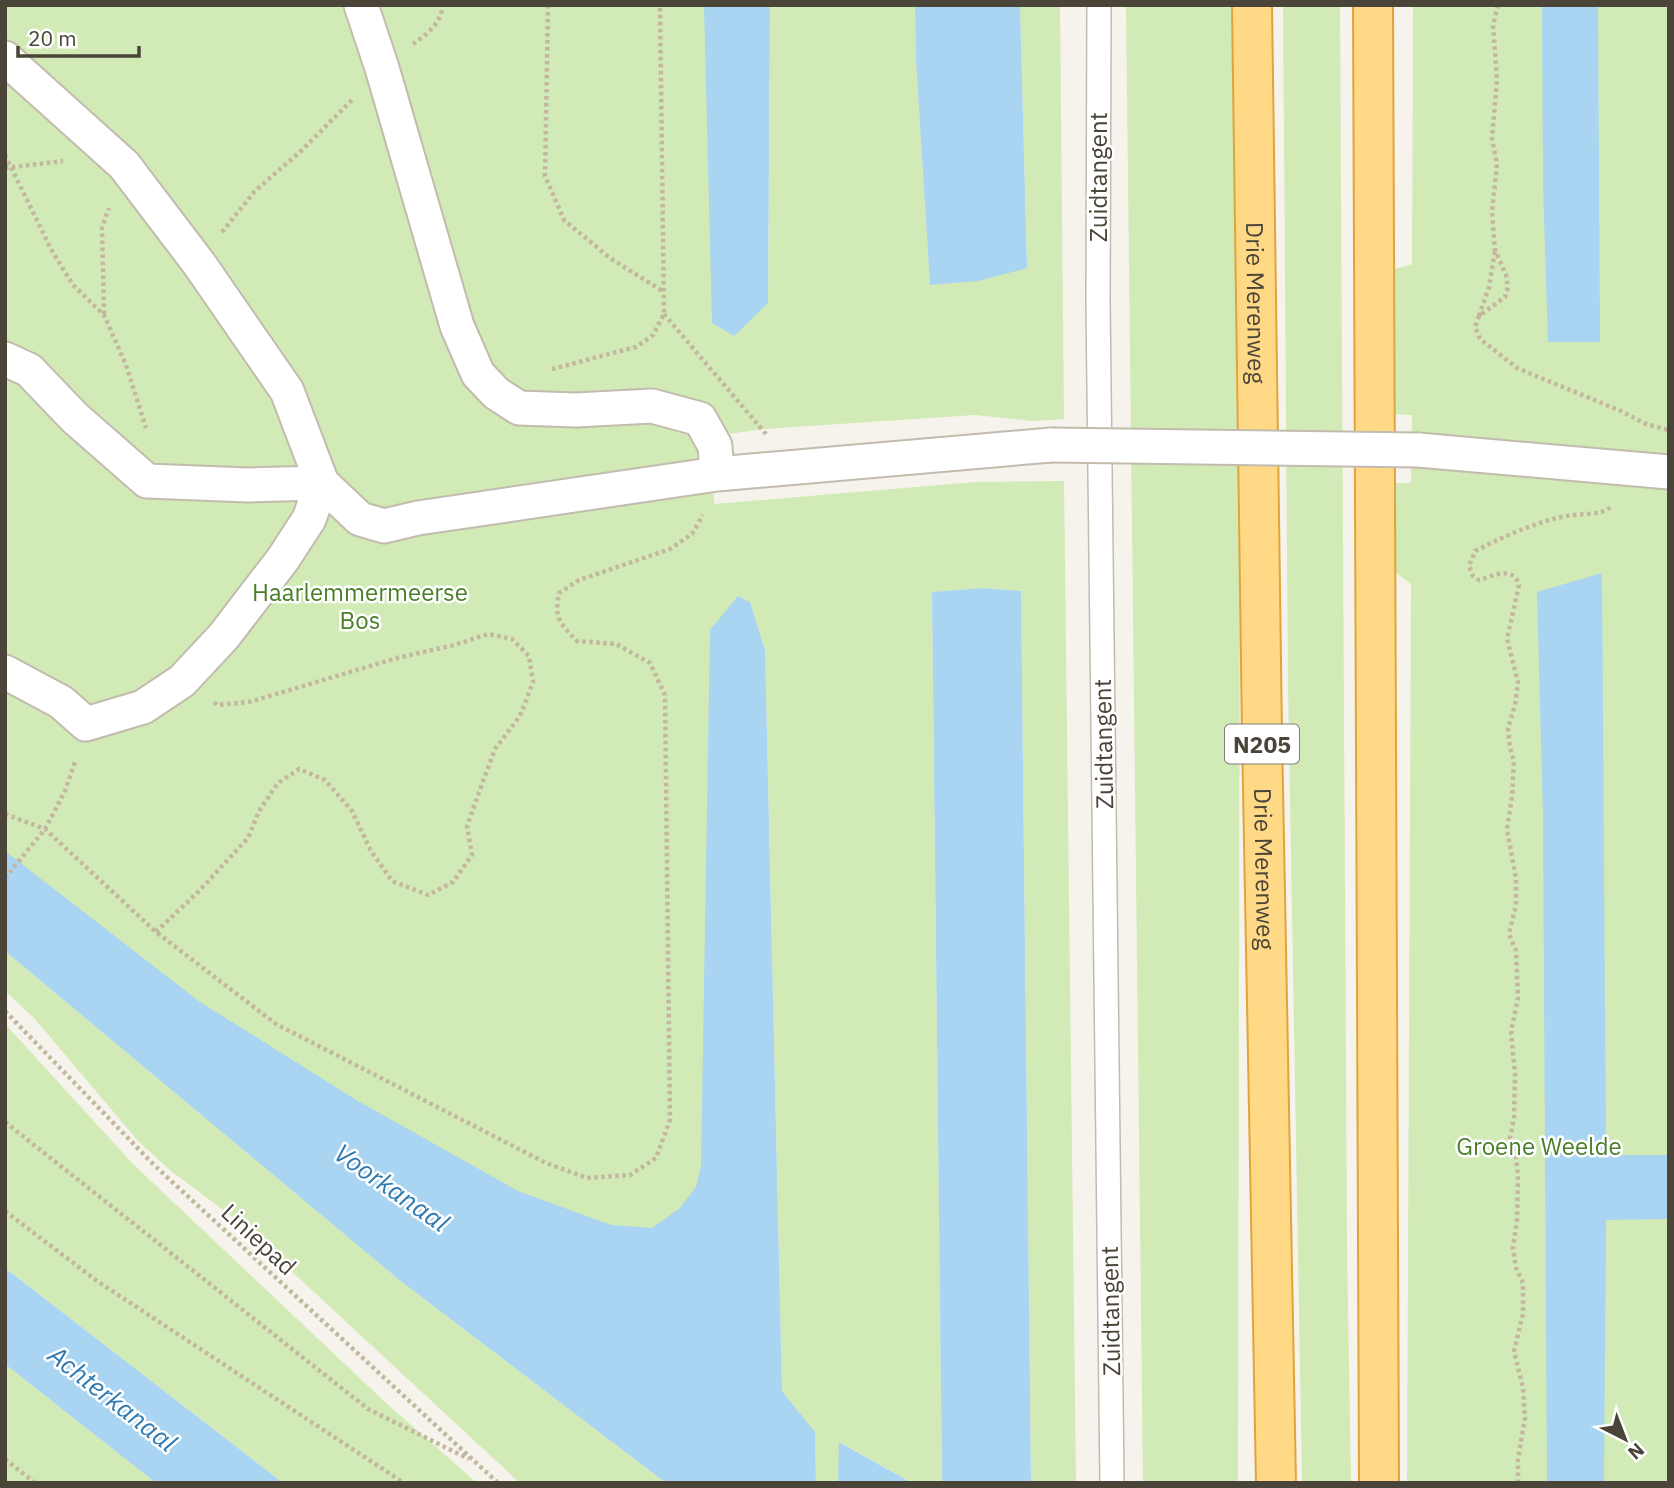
<svg xmlns="http://www.w3.org/2000/svg" width="1674" height="1488" font-family="'IBM Plex Sans',sans-serif">
	<style>
		.green { fill: #d2eab5 }
		.water { fill: #a9d4f2 }
		.lines { fill: none; stroke-linecap: round; stroke-linejoin: round }
		.service-casing { stroke: #c2bbae; stroke-width: 26 }
		.pedestrian-casing { stroke: #c2bbae; stroke-width: 37 }
		.trunk-casing { stroke: #e0a43c; stroke-width: 42 }
		.path { stroke: #c4b79f; stroke-width: 4.5; stroke-dasharray: 3.5 3.5; stroke-linecap: butt }
		.service { stroke: #fff; stroke-width: 23 }
		.pedestrian { stroke: #fff; stroke-width: 33 }
		.trunk { stroke: #ffd985; stroke-width: 38 }
		.pedestrian-bridge-casing { stroke: #c2bbae; stroke-width: 37; stroke-linecap: butt }
		.pedestrian-bridge { stroke: #fff; stroke-width: 33 }
		.labels { text-anchor: middle; dominant-baseline: central; stroke-width: 5; stroke-linejoin: round; paint-order: stroke }
		.shield { fill: #fff; stroke: #817c74; stroke-width: 2 }
		.shield-label { font-size: 23px; font-weight: bold; fill: #4b4439 }
		.street-label { font-size: 24px; fill: #4b4439; stroke: #fff }
		.park-label { font-size: 24px; fill: #4a7f2a; stroke: #fff }
		.water-label { font-size: 26px; font-style: italic; fill: #2e7ab2; stroke: #fff }
	</style>
	<rect width="100%" height="100%" fill="#f6f3ec"/>
	<!-- green -->
	<path class="green" d="M 5,5 L 704,5 L 768,303 L 770,5 L 915,5 L 916,61 L 930,285 L 1027,268 L 1020,5 L 1060,5 L 1064,419 L 1033,421 L 975,415 L 764,429 L 713,436 L 714,504 L 975,482 L 1064,481 L 1076,1483 L 1031,1483 L 1021,591 L 982,588 L 932,592 L 942,1483 L 912,1483 L 840,1442 L 838,1483 L 816,1483 L 815,1432 L 782,1391 L 765,650 L 750,602 L 722,1289 L 349,1147 L 5,890 Z
		M 1126,5 L 1241,5 L 1238,1483 L 1143,1483 Z
		M 1283,5 L 1340,5 L 1347,1248 L 1351,1483 L 1302,1483 L 1288,684 Z
		M 1413,5 L 1669,5 L 1669,1483 L 1407,1483 L 1411,584 L 1384,564 L 1386,483 L 1411,483 L 1412,415 L 1389,414 L 1392,270 L 1412,264 Z
		M 5,951 L 398,1279 L 666,1483 L 520,1483 L 234,1218 L 171,1171 L 139,1142 L 34,1018 L 5,991 Z
		M 5,1024 L 134,1165 L 385,1402 L 477,1483 L 283,1483 L 5,1268 Z
		M 5,1364 L 156,1483 L 5,1483 Z"/>
	<!-- water -->
	<path class="water" d="M 704,5 L 770,5 L 768,303 L 734,336 L 712,323 Z
		M 915,5 L 1020,5 L 1027,268 L 978,281 L 930,285 L 916,61 Z
		M 1542,5 L 1598,5 L 1600,342 L 1548,342 L 1543,185 Z
		M 1602,573 L 1606,1155 L 1669,1155 L 1669,1219 L 1606,1220 L 1604,1483 L 1547,1483 L 1543,818 L 1537,592 Z
		M 982,588 L 1021,591 L 1031,1483 L 942,1483 L 932,592 Z
		M 738,596 L 750,602 L 765,650 L 782,1391 L 815,1432 L 816,1483 L 666,1483 L 398,1279 L 5,951 L 5,851 L 200,1002 L 358,1101 L 518,1191 L 611,1225 L 652,1228 L 680,1208 L 696,1187 L 701,1166 L 710,630 Z
		M 5,1268 L 283,1483 L 156,1483 L 5,1364 Z
		M 839,1442 L 912,1483 L 838,1483 Z"/>
	<g class="lines">
		<defs>
			<path id="service" d="M 1099,5 L 1098,302 L 1112,1483"/>
			<path id="pedestrian" d="M 361,5 L 382,68 L 457,326 L 478,374 L 496,393 L 519,408 L 576,410 L 652,406 L 700,419 L 715,446 L 717,474
				M 5,58 L 124,165 L 200,265 L 287,391 L 322,483 L 360,519 L 384,526 L 418,518 L 717,474 L 1051,445
				M 5,359 L 29,370 L 75,418 L 147,481 L 248,485 L 322,483
				M 1418,450 L 1669,472
				M 5,672 L 61,702 L 86,724 L 143,707 L 182,681 L 224,636 L 283,559 L 309,519 L 322,483"/>
			<g id="trunk">
				<path id="s1" d="M 1252,5 L 1262,735 L 1276,1483"/>
				<path d="M 1373,5 L 1379,1483"/>
			</g>
		</defs>
		<!-- service casing -->
		<use href="#service" class="service-casing"/>
		<!-- pedestrian casing -->
		<use href="#pedestrian" class="pedestrian-casing"/>
		<!-- trunk casing -->
		<use href="#trunk" class="trunk-casing"/>
		<!-- path -->
		<path class="path" d="M 548,5 L 545,176 L 564,220 L 610,258 L 664,292
			M 1498,5 L 1493,25 L 1497,80 L 1492,139 L 1497,164 L 1492,212 L 1495,250 L 1506,275 L 1508,287 L 1505,297 L 1479,316 L 1475,327 L 1480,339 L 1517,368 L 1621,411 L 1646,424 L 1669,430
			M 413,44 C 426,35 443,22 442,5
			M 5,155 L 52,251 L 73,285 L 104,315 L 126,365 L 146,428
			M 5,168 L 63,161
			M 222,232 L 255,191 L 301,151 L 353,99
			M 104,314 L 102,227 L 109,208
			M 664,314 L 766,434
			M 1479,316 L 1489,287 L 1495,251
			M 552,369 L 636,347 L 653,335 L 664,314 L 660,5
			M 5,814 L 45,829 L 156,932 L 276,1024 L 546,1163 L 587,1178 L 630,1175 L 656,1158 L 670,1120 L 665,695 L 650,663 L 616,644 L 577,641 C 560,623 554,619 559,593 L 579,580 L 670,549 L 692,534 L 703,515
			M 5,878 L 45,829 L 65,791 L 76,759
			M 156,932 L 200,890 L 248,838 L 259,811 L 278,783 L 299,769 L 325,780 L 352,811 L 371,851 L 392,881 L 428,895 L 453,882 L 472,855 L 467,826 L 486,773 L 495,749 L 520,716 L 533,682 L 529,656 L 512,639 L 488,634 L 454,645 L 397,658 L 249,702 L 217,705 L 213,701
			M 5,1011 L 154,1165 L 498,1483
			M 5,1122 L 368,1409 L 469,1459
			M 5,1211 L 97,1281 L 404,1483
			M 5,1459 L 35,1483
			M 1518,1483 L 1518,1459 L 1525,1418 L 1523,1388 L 1514,1351 L 1523,1314 L 1523,1283 L 1516,1268 L 1513,1248 L 1517,1220 L 1518,1177 L 1516,1156 L 1510,1138 L 1514,1118 L 1515,1074 L 1511,1031 L 1518,998 L 1516,951 L 1509,934 L 1516,905 L 1516,879 L 1507,829 L 1512,797 L 1514,761 L 1510,748 L 1508,728 L 1515,705 L 1518,682 L 1507,639 L 1519,585 C 1513,565 1493,576 1479,580 L 1473,576 L 1469,566 L 1475,551 C 1505,536 1533,523 1566,516 C 1580,513 1602,516 1612,506"/>
		<!-- service -->
		<use href="#service" class="service"/>
		<!-- pedestrian -->
		<use href="#pedestrian" class="pedestrian"/>
		<!-- trunk -->
		<use href="#trunk" class="trunk"/>
		<defs>
			<path id="pedestrian-bridge" d="M 1051,445 L 1418,450"/>
		</defs>
		<!-- pedestrian-bridge casing -->
		<use href="#pedestrian-bridge" class="pedestrian-bridge-casing"/>
		<!-- pedestrian-bridge -->
		<use href="#pedestrian-bridge" class="pedestrian-bridge"/>
	</g>
	<g class="labels">
		<!-- shield labels -->
		<rect class="shield" x="1225" y="724.5" width="74" height="39" rx="5"/>
		<g class="shield-label">
			<text x="1262" y="744">N205</text>
		</g>
		<!-- street labels -->
		<g class="street-label">
			<text transform="translate(1098 177) rotate(-90)">Zuidtangent</text>
			<text stroke="none"><textPath href="#s1" startOffset="298">Drie Merenweg</textPath></text>
			<text transform="translate(1103 744) rotate(-91)">Zuidtangent</text>
			<text stroke="none"><textPath href="#s1" startOffset="864">Drie Merenweg</textPath></text>
			<text transform="translate(259 1239) rotate(43)">Liniepad</text>
			<text transform="translate(1110 1311) rotate(-91)">Zuidtangent</text>
		</g>
		<!-- park labels -->
		<g class="park-label">
			<text x="360" y="592">Haarlemmermeerse<tspan x="360" dy="28">Bos</tspan></text>
			<text x="1539" y="1146">Groene Weelde</text>
		</g>
		<!-- water labels -->
		<g class="water-label">
			<text transform="translate(392 1187) rotate(35)">Voorkanaal</text>
			<text transform="translate(113 1398) rotate(38)">Achterkanaal</text>
		</g>
	</g>
	<!-- border -->
	<rect width="1674" height="1488" fill="none" stroke="#4b4439" stroke-width="14"/>
	<!-- north arrow -->
	<g transform="translate(1625 1439) rotate(138)" stroke="#ffffff" stroke-width="5" paint-order="stroke">
	<path d="M0-5L12 26L0 18L-12 26Z" fill="#4b4439"/>
	<text y="-10" font-size="19" font-weight="bold" text-anchor="middle" fill="#4b4439">N</text>
	</g>
	<!-- scale -->
	<path d="M18 46v10h121v-10" fill="none" stroke="#4b4439" stroke-width="3.5"/>
	<text x="28" y="46" font-size="21" fill="#4b4439" stroke="#ffffff" stroke-width="5" paint-order="stroke">20 m</text>
</svg>
